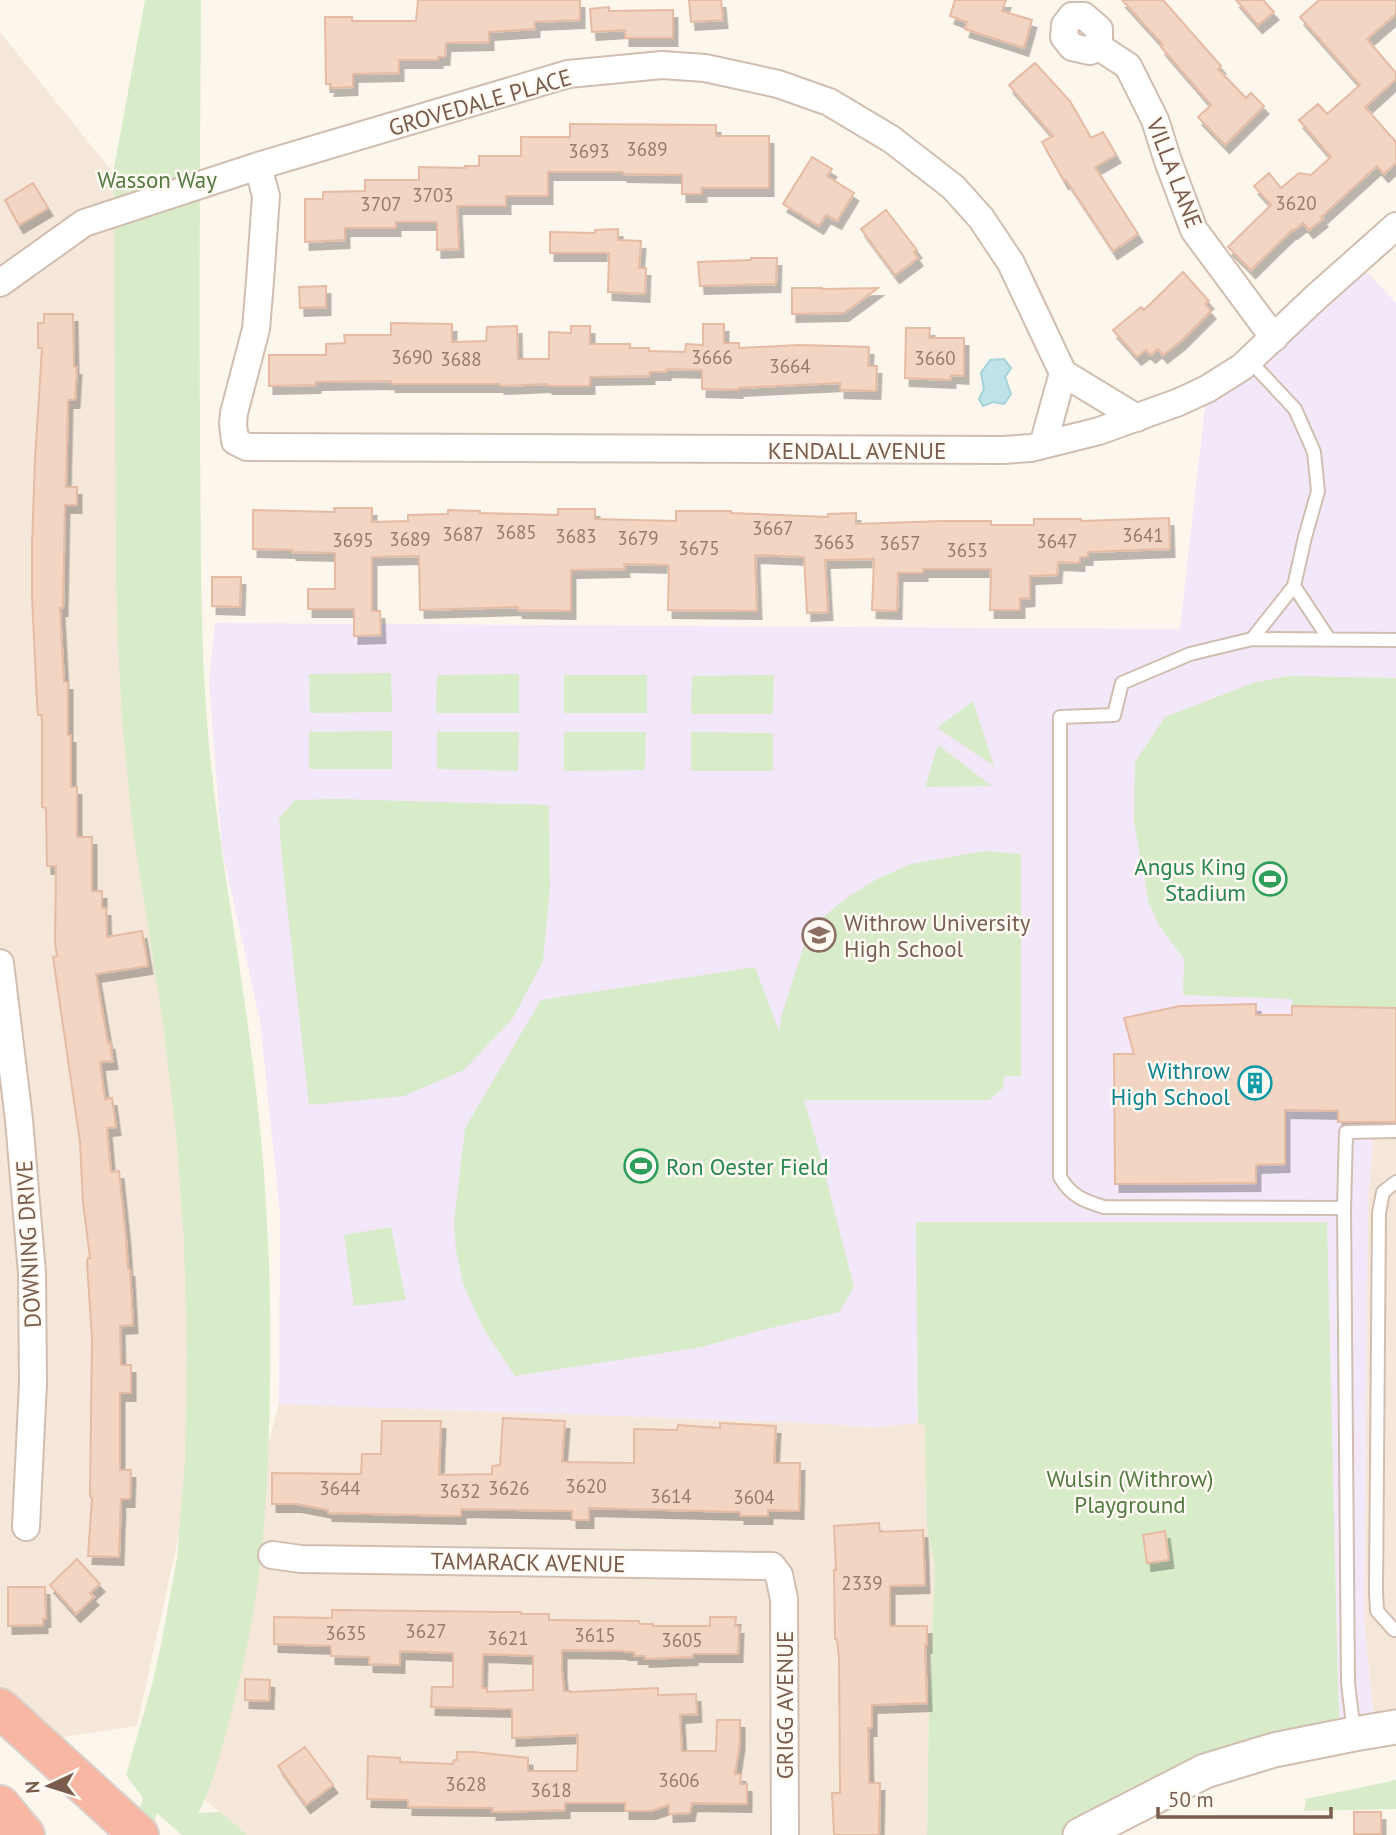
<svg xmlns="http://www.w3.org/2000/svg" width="1396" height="1835" font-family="'PT Sans',sans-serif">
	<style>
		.residential { fill: #f5e8da }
		.education { fill: #f3e8fa }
		.green { fill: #d8ecc9 }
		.water { fill: #bfe3e8; stroke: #a5d3da; stroke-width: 2 }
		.building { fill: #f3d5c3; stroke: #e6bba3; stroke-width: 2; fill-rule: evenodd; filter: url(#shadow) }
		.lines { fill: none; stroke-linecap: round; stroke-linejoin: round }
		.service-casing { stroke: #d1beb0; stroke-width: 16 }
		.minor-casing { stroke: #d1beb0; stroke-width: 30 }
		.tertiary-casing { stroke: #d1beb0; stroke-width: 37 }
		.motorway-casing { stroke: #dad1cd; stroke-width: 42 }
		.service { stroke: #fff; stroke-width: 12 }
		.minor { stroke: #fff; stroke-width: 26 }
		.tertiary { stroke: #fff; stroke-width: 33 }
		.motorway { stroke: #f7b7a3; stroke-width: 38 }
		.labels { text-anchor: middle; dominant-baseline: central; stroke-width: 5; stroke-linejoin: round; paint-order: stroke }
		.number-label { font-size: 19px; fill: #987a6a }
		.street-label { font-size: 23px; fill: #7a5c4d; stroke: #fffaf3 }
		.park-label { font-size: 23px; fill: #537a41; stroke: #fffaf3 }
		.leisure-label { font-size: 23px; fill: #27864d; stroke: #fffaf3; text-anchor: end }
		.education-label { font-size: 23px; fill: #785e54; stroke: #fffaf3; text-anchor: start }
		.culture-label { font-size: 23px; fill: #0d838f; stroke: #fffaf3; text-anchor: end }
	</style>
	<defs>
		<filter id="shadow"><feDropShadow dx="4.5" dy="8" stdDeviation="0" flood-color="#0004"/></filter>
	</defs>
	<rect width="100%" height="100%" fill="#fdf6ec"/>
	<!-- residential -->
	<path class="residential" d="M 0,32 L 115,175 L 186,1198 L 197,1452 L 137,1726 L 36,1741 L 0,1708 Z
		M 1373,1138 L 1396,1139 L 1396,1727 L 1375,1731 L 1364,1621 L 1368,1203 Z
		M 279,1404 L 788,1422 L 875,1427 L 918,1423 L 925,1426 L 927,1527 L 935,1567 L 929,1703 L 927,1835 L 247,1835 L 177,1777 Z"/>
	<!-- education -->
	<path class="education" d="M 1357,261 L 1396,303 L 1396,1139 L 1373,1139 L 1368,1203 L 1364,1621 L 1375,1731 L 1340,1737 L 1338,1685 L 1326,1222 L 917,1222 L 918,1423 L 875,1427 L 788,1422 L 279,1404 L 280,1213 L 260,1021 L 222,850 L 209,681 L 215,623 L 1180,629 L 1207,389 Z"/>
	<!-- green -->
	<path class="green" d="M 145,0 L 201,0 C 200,147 199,294 200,441 C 201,529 200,618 206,707 C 213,817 235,925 249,1034 C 265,1149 272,1265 270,1382 C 269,1471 265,1559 247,1646 C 240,1679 232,1712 223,1744 C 216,1768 210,1791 198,1813 L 220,1812 L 247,1835 L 182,1835 L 157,1813 L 150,1835 L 132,1835 L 143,1798 L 126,1775 L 153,1681 L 162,1640 L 177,1558 L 185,1462 L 187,1352 L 184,1242 L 176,1132 L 163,1023 L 132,823 L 122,718 L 119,665 L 116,580 L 114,168 Z
		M 391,673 L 392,712 L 310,713 L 309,674 Z
		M 519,674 L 519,713 L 436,713 L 437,675 Z
		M 564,675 L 647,675 L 647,713 L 564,713 Z
		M 774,675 L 773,714 L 691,714 L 692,676 Z
		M 1288,676 L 1396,678 L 1396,1046 L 1292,1006 L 1292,999 L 1183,995 L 1184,959 L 1160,927 L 1149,904 L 1134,822 L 1135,762 L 1165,717 L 1253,683 Z
		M 973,701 L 994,766 L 937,728 Z
		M 392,731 L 392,769 L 309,769 L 309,732 Z
		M 437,732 L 519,732 L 518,771 L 437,769 Z
		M 564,732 L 646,732 L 645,770 L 564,771 Z
		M 691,732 L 773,733 L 773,771 L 691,771 Z
		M 938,745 L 992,786 L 925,787 Z
		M 338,799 L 549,805 L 550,888 L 543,961 L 513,1018 L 464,1070 L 404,1096 L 309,1105 L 282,859 L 279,819 L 295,800 Z
		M 984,851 L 1021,854 L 1021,1076 L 1004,1076 L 1003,1088 L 989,1100 L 804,1100 L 818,1147 L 854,1287 L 839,1312 L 762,1330 L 702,1347 L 515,1376 L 484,1330 L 463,1284 L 456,1250 L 454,1223 L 465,1128 L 541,1000 L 755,967 L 779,1031 L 782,1014 L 809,930 L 829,912 L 851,895 L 879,878 L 911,864 Z
		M 916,1222 L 1327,1222 L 1338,1685 L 1340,1737 L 1080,1835 L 927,1835 L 929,1703 L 935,1567 L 927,1527 L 925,1426 L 918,1423 Z
		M 391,1227 L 406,1300 L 354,1306 L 344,1235 Z
		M 1396,1780 L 1396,1809 L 1304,1811 L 1306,1799 Z"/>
	<!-- water -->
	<path class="water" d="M 1004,359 L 1011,368 L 1005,377 L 1011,394 L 1004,404 L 993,402 L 983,406 L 979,399 L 984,389 L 981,373 L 990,360 Z"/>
	<!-- building -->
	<path class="building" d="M 418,0 L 580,0 L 580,20 L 535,22 L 535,29 L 489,32 L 489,42 L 446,43 L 445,57 L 438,57 L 438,60 L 399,60 L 399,73 L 353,74 L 353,87 L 330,88 L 331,84 L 326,84 L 325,17 L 352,17 L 352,21 L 416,21 Z
		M 689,0 L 721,0 L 723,20 L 691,22 Z
		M 955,0 L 1006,0 L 1002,11 L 1032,20 L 1024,48 L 965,29 L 967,22 L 950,16 Z
		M 1122,0 L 1163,0 L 1221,66 L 1218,69 L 1246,98 L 1251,93 L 1264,106 L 1225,145 L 1198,117 L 1211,105 L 1161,47 L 1163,45 Z
		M 1236,0 L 1263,0 L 1274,12 L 1258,25 Z
		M 1319,0 L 1396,0 L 1396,14 L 1367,39 L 1396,73 L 1396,79 L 1365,107 L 1396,142 L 1396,163 L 1384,174 L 1377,166 L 1321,217 L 1323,219 L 1309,230 L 1303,223 L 1293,231 L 1292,230 L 1251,270 L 1228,247 L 1271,205 L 1254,186 L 1269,173 L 1281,188 L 1299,173 L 1311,175 L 1331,157 L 1299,120 L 1318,104 L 1327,114 L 1360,85 L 1300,17 Z
		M 609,7 L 609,11 L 673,10 L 673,38 L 625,38 L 625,30 L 592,32 L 590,9 Z
		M 1035,63 L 1070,101 L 1091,138 L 1103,132 L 1116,155 L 1095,167 L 1138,234 L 1113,251 L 1066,180 L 1064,181 L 1042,142 L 1053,136 L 1009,85 Z
		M 570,124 L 716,125 L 716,136 L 769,136 L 769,188 L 702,188 L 702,194 L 682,194 L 682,175 L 623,174 L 623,172 L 548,172 L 548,196 L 506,196 L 506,206 L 457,206 L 459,249 L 437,250 L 437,222 L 396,222 L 396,228 L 345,228 L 345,240 L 305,242 L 305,199 L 323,199 L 323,192 L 365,191 L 365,180 L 419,180 L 419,167 L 465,168 L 465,166 L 479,166 L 479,156 L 521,156 L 521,137 L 570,137 Z
		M 812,157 L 832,169 L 827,176 L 854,193 L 837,221 L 826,215 L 819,226 L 783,204 Z
		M 33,183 L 48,208 L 19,225 L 5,200 Z
		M 886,210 L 917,250 L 914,252 L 918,258 L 895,275 L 861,229 Z
		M 618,229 L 618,240 L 641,241 L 639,268 L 646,268 L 645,294 L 608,292 L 609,253 L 550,253 L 550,232 L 595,233 L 595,230 Z
		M 751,258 L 777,258 L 776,284 L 700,286 L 698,262 L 751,260 Z
		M 1183,272 L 1209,301 L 1205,304 L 1211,311 L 1181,341 L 1163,355 L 1158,349 L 1151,355 L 1146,350 L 1137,357 L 1113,330 L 1141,307 L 1144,310 Z
		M 326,286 L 326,307 L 300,308 L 299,287 Z
		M 792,288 L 822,288 L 822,289 L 878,288 L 844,313 L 792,314 Z
		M 44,314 L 73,314 L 74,367 L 77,367 L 75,400 L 68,400 L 66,487 L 77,487 L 77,505 L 65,505 L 63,608 L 60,608 L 64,682 L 68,682 L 68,735 L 71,735 L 71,787 L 77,787 L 77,837 L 92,837 L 92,891 L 102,891 L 102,908 L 106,908 L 107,937 L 142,931 L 148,966 L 96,974 L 108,1043 L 110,1042 L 113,1061 L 100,1062 L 105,1099 L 112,1098 L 116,1127 L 107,1128 L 111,1172 L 119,1171 L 126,1238 L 128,1269 L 130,1269 L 133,1325 L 120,1326 L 121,1365 L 131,1365 L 131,1393 L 120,1393 L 120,1470 L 131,1470 L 130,1499 L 121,1499 L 119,1557 L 88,1556 L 92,1498 L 90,1497 L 92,1339 L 87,1262 L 88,1258 L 90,1258 L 83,1202 L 80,1142 L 53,957 L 57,956 L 55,942 L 56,866 L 47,866 L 46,808 L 42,807 L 42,715 L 38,715 L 37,703 L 32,595 L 32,545 L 35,460 L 42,348 L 38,348 L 38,323 L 44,323 Z
		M 391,323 L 452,324 L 452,342 L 486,341 L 487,327 L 517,326 L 518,359 L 549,359 L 549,332 L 571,333 L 571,326 L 590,326 L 590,344 L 630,344 L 630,348 L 649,348 L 649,351 L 685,352 L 686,344 L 703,345 L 703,324 L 724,324 L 724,343 L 739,343 L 739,348 L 800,345 L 869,347 L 868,366 L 877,366 L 876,391 L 840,390 L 840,383 L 738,388 L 738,390 L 702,389 L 702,370 L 667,369 L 666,372 L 650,372 L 650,376 L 590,377 L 590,386 L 548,386 L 548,384 L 500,386 L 500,384 L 391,384 L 391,381 L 316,382 L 316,385 L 269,386 L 269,355 L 326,355 L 326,344 L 345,343 L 344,335 L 391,335 Z
		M 906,328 L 930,328 L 929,338 L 964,338 L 964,376 L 951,375 L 951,380 L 905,378 Z
		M 334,508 L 372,508 L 372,522 L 408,521 L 408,515 L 448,514 L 448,510 L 480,511 L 480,513 L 558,515 L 558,509 L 595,509 L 595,519 L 676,521 L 676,511 L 731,511 L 731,513 L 828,517 L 828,514 L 856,513 L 856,524 L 943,521 L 991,521 L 991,525 L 1034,525 L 1034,519 L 1081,519 L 1081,521 L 1169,518 L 1170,549 L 1088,552 L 1088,557 L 1080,557 L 1080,563 L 1058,562 L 1057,575 L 1030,576 L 1030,598 L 1020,599 L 1020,610 L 990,610 L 991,569 L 923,569 L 923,573 L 898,573 L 897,611 L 872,610 L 874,559 L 825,560 L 828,612 L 807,613 L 804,557 L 755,555 L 757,611 L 668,610 L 669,565 L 624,564 L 625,569 L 571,570 L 571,611 L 518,610 L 518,607 L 420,610 L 419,556 L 372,557 L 372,611 L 380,611 L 381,635 L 354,636 L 354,609 L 308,609 L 308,589 L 335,589 L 335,553 L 292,552 L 292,550 L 253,549 L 253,510 L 335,512 Z
		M 212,577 L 241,577 L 240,607 L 212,606 Z
		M 1256,1004 L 1256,1015 L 1292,1015 L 1292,1006 L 1396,1008 L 1396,1122 L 1338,1122 L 1338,1111 L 1285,1110 L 1285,1164 L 1256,1165 L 1256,1183 L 1115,1184 L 1114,1054 L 1134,1054 L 1124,1018 L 1180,1006 Z
		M 503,1418 L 565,1421 L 562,1462 L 634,1463 L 634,1429 L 677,1430 L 678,1425 L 720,1428 L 720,1423 L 776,1426 L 774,1463 L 800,1463 L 799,1511 L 768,1510 L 768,1516 L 740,1516 L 740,1512 L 589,1508 L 589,1520 L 572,1520 L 572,1511 L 461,1509 L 461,1516 L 371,1514 L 328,1513 L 328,1510 L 297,1504 L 272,1504 L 272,1473 L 361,1474 L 362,1454 L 381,1454 L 382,1421 L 441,1421 L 439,1475 L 492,1474 L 492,1466 L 500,1465 Z
		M 879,1523 L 880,1532 L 923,1530 L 925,1585 L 890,1586 L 890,1626 L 927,1626 L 927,1645 L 925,1645 L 927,1703 L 872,1705 L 872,1728 L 868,1728 L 869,1783 L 880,1783 L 879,1835 L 834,1835 L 832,1793 L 840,1793 L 840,1783 L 839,1658 L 837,1639 L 835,1639 L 834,1570 L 836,1570 L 834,1526 Z
		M 1165,1531 L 1169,1560 L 1147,1563 L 1143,1535 Z
		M 77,1559 L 100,1584 L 90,1593 L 94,1597 L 76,1614 L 50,1585 Z
		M 8,1587 L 45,1587 L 46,1619 L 43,1619 L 43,1625 L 8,1626 Z
		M 332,1610 L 521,1612 L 521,1614 L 549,1614 L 549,1620 L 639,1621 L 640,1624 L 653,1624 L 653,1626 L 710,1626 L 710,1617 L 736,1617 L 735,1626 L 739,1626 L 738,1654 L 693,1654 L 693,1657 L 645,1659 L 645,1656 L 634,1656 L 634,1652 L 624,1652 L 624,1651 L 562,1650 L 562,1671 L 564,1691 L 570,1691 L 570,1692 L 658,1688 L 658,1695 L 696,1694 L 697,1714 L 680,1715 L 682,1751 L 716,1751 L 717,1720 L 740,1720 L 740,1742 L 735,1774 L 741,1774 L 740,1784 L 747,1784 L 747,1804 L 692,1803 L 690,1813 L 669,1814 L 669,1805 L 651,1811 L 625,1811 L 625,1803 L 565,1803 L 565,1810 L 492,1812 L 493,1808 L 408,1807 L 408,1800 L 367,1799 L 368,1756 L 400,1758 L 400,1762 L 453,1764 L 454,1760 L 457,1760 L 457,1752 L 474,1752 L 528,1758 L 528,1771 L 577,1771 L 578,1735 L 512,1738 L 512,1709 L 431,1707 L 432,1687 L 453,1687 L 453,1653 L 400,1651 L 400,1665 L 369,1664 L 369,1657 L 331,1656 L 331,1646 L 274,1644 L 274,1617 L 332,1618 ZM 483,1654 L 533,1656 L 533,1690 L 487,1692 L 487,1688 L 482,1688 Z
		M 245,1679 L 270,1680 L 269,1701 L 245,1700 Z
		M 305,1747 L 333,1785 L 306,1805 L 278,1766 Z
		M 1354,1812 L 1381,1812 L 1381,1834 L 1354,1834 Z"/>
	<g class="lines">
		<defs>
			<path id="service" d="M 1249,360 L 1295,409 L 1314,452 L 1318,491 L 1305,537 L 1294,586 L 1252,639 L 1190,654 L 1122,683 L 1114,715 L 1060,717 L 1060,1177 C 1071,1196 1084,1201 1104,1207 L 1344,1208
				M 1294,586 L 1329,639
				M 1252,639 L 1396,640
				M 1396,1182 L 1383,1192 L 1379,1213 L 1376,1592 L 1377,1611 L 1394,1630 L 1396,1630
				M 1354,1733 L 1348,1683 L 1344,1208 L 1346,1132 L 1396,1131"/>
			<path id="minor" d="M 1099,47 L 1090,51 L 1072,47 L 1064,37 L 1065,25 L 1072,16 L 1084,16 L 1099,29 L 1099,47 L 1128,66 L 1155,120 L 1168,161 L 1194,230 L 1274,338
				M 258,166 L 266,196 L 260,281 L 256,329 L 234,413 L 233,424 L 235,441 L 247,447 L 1003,450 L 1031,448 L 1099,431 L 1179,402 L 1207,389 L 1242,367 L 1315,298 L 1396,226
				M 0,283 L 84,223 L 258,166 L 568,74 L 662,65 L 705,68 L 778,84 L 829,102 L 891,139 L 953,187 L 981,218 L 1011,263 L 1063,373 L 1137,418
				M 1043,445 L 1063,373
				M 0,963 L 19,1120 L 32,1273 L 33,1383 L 26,1527
				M 272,1555 L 301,1559 L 772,1566 L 779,1575 L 784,1599 L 785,1835"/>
			<path id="tertiary" d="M 1080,1835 L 1205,1771 L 1274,1750 L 1354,1734 L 1396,1727"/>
			<path id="motorway" d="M 0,1708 L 139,1835
				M 0,1805 L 25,1835"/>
		</defs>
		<!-- service casing -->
		<use href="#service" class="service-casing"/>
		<!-- minor casing -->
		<use href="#minor" class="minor-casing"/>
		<!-- tertiary casing -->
		<use href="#tertiary" class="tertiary-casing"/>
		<!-- motorway casing -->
		<use href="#motorway" class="motorway-casing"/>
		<!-- service -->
		<use href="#service" class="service"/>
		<!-- minor -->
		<use href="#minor" class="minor"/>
		<!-- tertiary -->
		<use href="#tertiary" class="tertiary"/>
		<!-- motorway -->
		<use href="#motorway" class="motorway"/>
	</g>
	<!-- icons -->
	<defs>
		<symbol id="stadium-ring" viewBox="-11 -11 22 22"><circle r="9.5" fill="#fffaf3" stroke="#2e9e5b" stroke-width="1.5"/><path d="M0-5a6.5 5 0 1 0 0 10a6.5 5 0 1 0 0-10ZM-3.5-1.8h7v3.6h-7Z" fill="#2e9e5b"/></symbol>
		<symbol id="school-ring" viewBox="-11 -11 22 22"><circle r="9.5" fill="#fffaf3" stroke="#8d6e63" stroke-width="1.5"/><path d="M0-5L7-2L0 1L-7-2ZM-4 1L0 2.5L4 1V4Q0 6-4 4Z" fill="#8d6e63"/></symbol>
		<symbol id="building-ring" viewBox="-11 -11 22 22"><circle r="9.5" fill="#fffaf3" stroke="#0f9aa8" stroke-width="1.5"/><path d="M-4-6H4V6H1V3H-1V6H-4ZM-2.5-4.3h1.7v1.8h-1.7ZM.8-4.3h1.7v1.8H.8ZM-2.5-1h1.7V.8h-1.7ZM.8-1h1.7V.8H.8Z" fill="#0f9aa8"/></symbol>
	</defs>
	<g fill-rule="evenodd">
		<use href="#stadium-ring" x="1251" y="860" width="38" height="38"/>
		<use href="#school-ring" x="800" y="916" width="38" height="38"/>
		<use href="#building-ring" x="1236" y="1064" width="38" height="38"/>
		<use href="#stadium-ring" x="622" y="1147" width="38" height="38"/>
	</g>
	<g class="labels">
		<!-- number labels -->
		<g class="number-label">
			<text x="647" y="149">3689</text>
			<text x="589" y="151">3693</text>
			<text x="433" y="195">3703</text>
			<text x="1296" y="203">3620</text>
			<text x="381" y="204">3707</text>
			<text x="412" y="357">3690</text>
			<text x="712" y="357">3666</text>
			<text x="935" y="358">3660</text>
			<text x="461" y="359">3688</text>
			<text x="790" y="366">3664</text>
			<text x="773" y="528">3667</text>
			<text x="516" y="532">3685</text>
			<text x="463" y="534">3687</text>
			<text x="1143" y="535">3641</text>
			<text x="576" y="536">3683</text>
			<text x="638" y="538">3679</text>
			<text x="410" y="539">3689</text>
			<text x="353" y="540">3695</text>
			<text x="1057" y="541">3647</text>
			<text x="834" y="542">3663</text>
			<text x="900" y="543">3657</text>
			<text x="699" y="548">3675</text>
			<text x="967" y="550">3653</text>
			<text x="586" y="1486">3620</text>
			<text x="340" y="1488">3644</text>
			<text x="509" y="1488">3626</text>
			<text x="460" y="1491">3632</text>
			<text x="671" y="1496">3614</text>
			<text x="754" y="1497">3604</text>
			<text x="862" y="1583">2339</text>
			<text x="426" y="1631">3627</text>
			<text x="346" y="1633">3635</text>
			<text x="595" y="1635">3615</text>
			<text x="508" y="1638">3621</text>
			<text x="682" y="1640">3605</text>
			<text x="679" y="1780">3606</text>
			<text x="466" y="1784">3628</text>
			<text x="551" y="1790">3618</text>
		</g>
		<!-- street labels -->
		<g class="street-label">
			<text transform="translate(480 102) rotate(-16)">GROVEDALE PLACE</text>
			<text transform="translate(1175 173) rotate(69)">VILLA LANE</text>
			<text x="857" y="450">KENDALL AVENUE</text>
			<text transform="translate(28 1244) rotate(-93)">DOWNING DRIVE</text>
			<text transform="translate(528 1562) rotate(1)">TAMARACK AVENUE</text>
			<text transform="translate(784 1705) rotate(-90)">GRIGG AVENUE</text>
		</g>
		<!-- park labels -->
		<g class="park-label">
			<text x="157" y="179">Wasson Way</text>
			<text x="1130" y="1478">Wulsin (Withrow)<tspan x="1130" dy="26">Playground</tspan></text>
		</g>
		<!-- leisure labels -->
		<g class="leisure-label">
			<text x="1246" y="866">Angus King<tspan x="1246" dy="26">Stadium</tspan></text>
			<text x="666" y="1166" text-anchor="start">Ron Oester Field</text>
		</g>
		<!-- education labels -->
		<g class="education-label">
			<text x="844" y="922">Withrow University<tspan x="844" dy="26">High School</tspan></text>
		</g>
		<!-- culture labels -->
		<g class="culture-label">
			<text x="1230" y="1070">Withrow<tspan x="1230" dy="26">High School</tspan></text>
		</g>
	</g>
	<!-- north arrow -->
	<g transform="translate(49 1786) rotate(266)" stroke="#fffaf3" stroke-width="5" paint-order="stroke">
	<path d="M0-5L12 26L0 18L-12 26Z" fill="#7a5c4d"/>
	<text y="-10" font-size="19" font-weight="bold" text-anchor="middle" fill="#7a5c4d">N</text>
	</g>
	<!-- scale -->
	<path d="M1158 1807v10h173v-10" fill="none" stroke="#7a5c4d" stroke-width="3.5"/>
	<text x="1168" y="1807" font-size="21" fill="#7a5c4d" stroke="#fffaf3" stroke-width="5" paint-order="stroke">50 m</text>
</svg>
